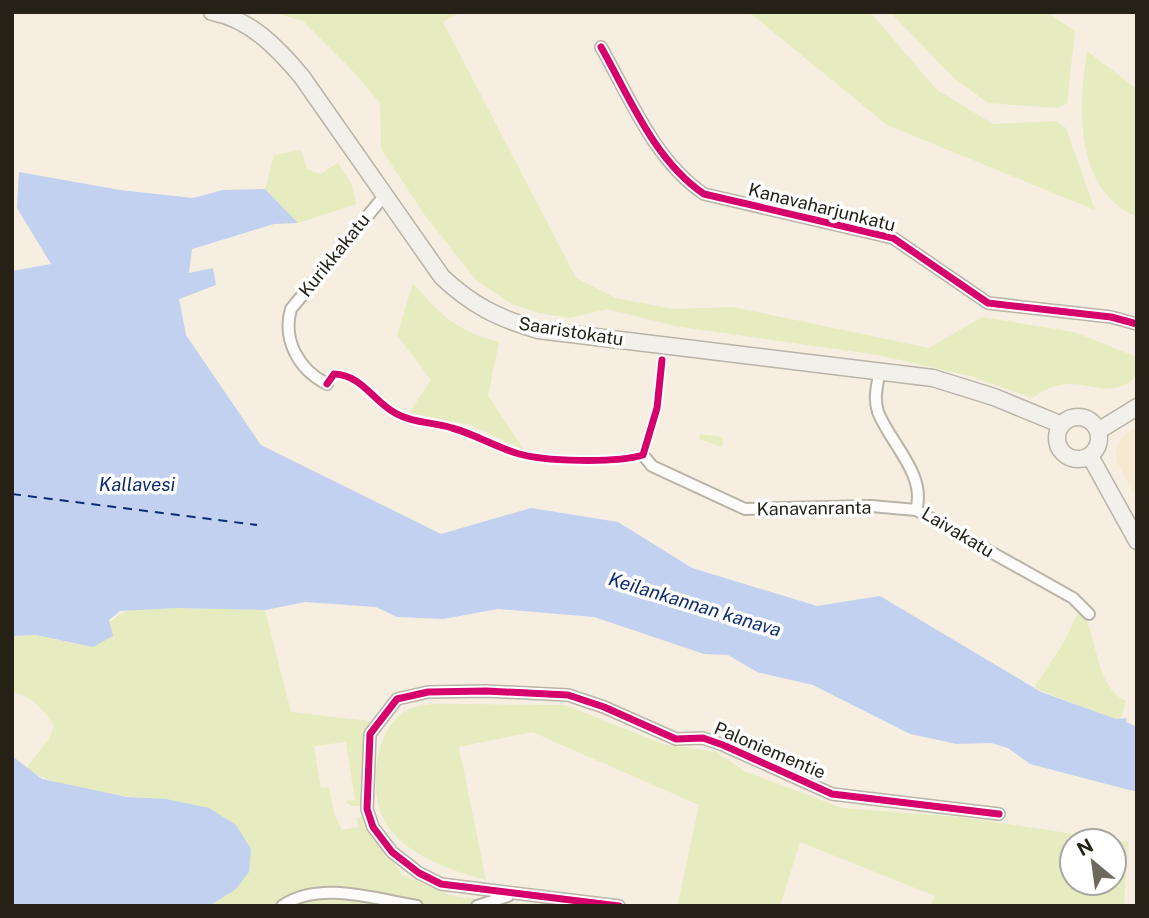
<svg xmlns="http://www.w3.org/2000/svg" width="1149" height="918" font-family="'Public Sans',sans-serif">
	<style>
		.built { fill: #f5e9d1 }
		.green { fill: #e6ecc0; fill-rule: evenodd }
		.water { fill: #c1d1ef }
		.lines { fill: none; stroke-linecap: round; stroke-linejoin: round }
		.ferry { stroke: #0e2c72; stroke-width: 2; stroke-dasharray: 9 7; stroke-linecap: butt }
		.street-casing { stroke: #b9b3a8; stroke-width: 14 }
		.secondary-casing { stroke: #b9b3a8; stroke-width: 19 }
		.street { stroke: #fefcfa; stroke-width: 10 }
		.secondary { stroke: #f3f0ec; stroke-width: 16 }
		.cycleway-casing { stroke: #fff; stroke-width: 11 }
		.cycleway { stroke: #d6006c; stroke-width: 7 }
		.labels { text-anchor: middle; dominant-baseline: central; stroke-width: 7; stroke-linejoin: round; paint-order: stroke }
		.street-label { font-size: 18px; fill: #252117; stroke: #fff }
		.water-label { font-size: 19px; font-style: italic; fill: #0e2c72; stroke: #fff }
	</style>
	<rect width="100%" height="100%" fill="#f6eee0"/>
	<!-- built -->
	<path class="built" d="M 1137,427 L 1137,499 L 1116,460 L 1116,448 L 1122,436 Z"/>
	<!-- green -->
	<path class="green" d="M 271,12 L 461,12 L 443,22 L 576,278 L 616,298 L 673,309 L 733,307 L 929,348 L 982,317 L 1074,332 L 1137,357 L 1137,375 C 1117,399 1093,383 1068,384 C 1054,385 1044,390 1032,398 L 970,376 L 878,355 L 675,326 L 607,309 L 570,318 L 539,313 L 512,304 L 477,281 L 426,217 L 381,149 L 380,103 L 351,69 L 303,21 Z
		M 749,12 L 870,12 L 936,89 L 993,124 L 1056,121 L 1066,128 L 1095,210 L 887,125 Z
		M 890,12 L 1047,12 L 1075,31 L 1067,103 L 1058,108 L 988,103 L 955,79 Z
		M 1087,51 L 1137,89 L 1137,217 C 1074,190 1078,108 1087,51 Z
		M 301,150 L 307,169 L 320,174 L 338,163 L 352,185 L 356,204 L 298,223 L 265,189 L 274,155 Z
		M 413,283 C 440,314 457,332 499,342 L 488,395 L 524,450 L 471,425 L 409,413 L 431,380 L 397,335 Z
		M 700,434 L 723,437 L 722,447 L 699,439 Z
		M 177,608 L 265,610 L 291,712 L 369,721 L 361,806 L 351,806 L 346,801 L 355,800 L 346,742 L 314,746 L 321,788 L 329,787 L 334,813 L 342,830 L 358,827 L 357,818 L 364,816 L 402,875 L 453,896 L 535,906 L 209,906 L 236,889 L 166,799 C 125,797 60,792 26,768 L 48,740 L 54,727 C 46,710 30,695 12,692 L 12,636 L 36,635 L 93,647 C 119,601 129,611 177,608 Z
		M 1080,608 C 1099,636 1094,687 1126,701 L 1121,717 L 1117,720 L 1034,688 L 1064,642 Z
		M 462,704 L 565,705 L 663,744 L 717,752 L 744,771 L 842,808 L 961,817 L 1128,842 L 1124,906 L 931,906 L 935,896 L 800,842 L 780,906 L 686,906 L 678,903 L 699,805 L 532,732 L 459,747 L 486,880 C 452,871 403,854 385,822 C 368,792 374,731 404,712 C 420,702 444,704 462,704 ZM 1072,841 L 1114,841 L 1114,883 L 1072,883 Z"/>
	<!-- water -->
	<path class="water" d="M 19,172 L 120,190 L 193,198 L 223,190 L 265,189 L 298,223 L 274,224 L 192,249 L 189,273 L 213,268 L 216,285 L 179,299 L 186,335 L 261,445 L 441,534 L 531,508 L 618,522 L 692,568 L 817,606 L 880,596 L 1041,692 L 1116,719 L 1127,718 L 1126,722 L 1137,727 L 1137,792 L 1030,764 L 1008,748 L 991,743 L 957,744 L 910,734 L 813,685 L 757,672 L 728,655 L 704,654 L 594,617 L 498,609 L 443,619 L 397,617 L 376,607 L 305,602 L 265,610 L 177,608 L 120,611 L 109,620 L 113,636 L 93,647 L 36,635 L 12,636 L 12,271 L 51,264 L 17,208 Z
		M 12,756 L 42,779 L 127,797 L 166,799 L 209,808 L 236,825 L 251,849 L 249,872 L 236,889 L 209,906 L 12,906 Z"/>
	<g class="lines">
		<!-- ferry -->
		<path class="ferry" d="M 12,494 L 257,525"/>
		<defs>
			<path id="street" d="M 601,47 C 630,98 654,160 704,194 L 893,238 L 988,303 L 1111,317 L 1137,324
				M 880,369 C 878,383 873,397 878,412 C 890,443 927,475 916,510 L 1073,598 L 1089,614
				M 327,384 C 299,370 282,340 291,309 L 384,196
				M 643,455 L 652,466 L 745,509 L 871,506 L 916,510
				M 282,906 C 319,880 375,899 417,906
				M 477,906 L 508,896
				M 619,906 L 441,884 L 419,873 L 392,852 L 373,827 L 367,809 L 370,734 L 397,699 L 428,692 L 486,691 L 568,695 L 604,707 L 676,739 L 703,738 L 723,745 L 832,794 L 999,814"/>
			<path id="secondary" d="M 212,12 C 250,19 278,48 302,77 L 442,277 C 473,306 498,318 538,330 L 933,378 L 994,397 L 1062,425
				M1057 438a21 21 0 1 1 42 0a21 21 0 1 1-42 0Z
				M 1098,431 L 1137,407
				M 1090,456 L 1137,541"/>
		</defs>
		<!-- street casing -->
		<use href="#street" class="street-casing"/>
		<!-- secondary casing -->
		<use href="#secondary" class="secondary-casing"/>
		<!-- street -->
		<use href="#street" class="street"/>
		<!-- secondary -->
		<use href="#secondary" class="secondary"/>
		<defs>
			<path id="cycleway" d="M 601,47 C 630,98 654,160 704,194 L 893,238 L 988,303 L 1111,317 L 1137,324
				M 327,384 L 334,374 C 362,375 373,401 395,413 C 412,423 433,422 452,428 C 474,434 494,446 516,453 C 543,462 617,463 643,455 L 657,408 L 662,360
				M 619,906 L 441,884 L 419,873 L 392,852 L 373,827 L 367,809 L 370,734 L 397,699 L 428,692 L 486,691 L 568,695 L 604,707 L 676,739 L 703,738 L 723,745 L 832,794 L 999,814"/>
		</defs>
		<!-- cycleway casing -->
		<use href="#cycleway" class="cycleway-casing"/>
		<!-- cycleway -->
		<use href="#cycleway" class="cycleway"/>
	</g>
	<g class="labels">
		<!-- street labels -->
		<g class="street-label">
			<text transform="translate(822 207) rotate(14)">Kanavaharjunkatu</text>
			<text transform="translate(334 255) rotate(-51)">Kurikkakatu</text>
			<text transform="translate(571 331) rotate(9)">Saaristokatu</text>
			<text transform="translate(814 508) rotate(-1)">Kanavanranta</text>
			<text transform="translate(958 532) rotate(31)">Laivakatu</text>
			<text transform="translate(770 750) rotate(23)">Paloniementie</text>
		</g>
		<!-- water labels -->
		<g class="water-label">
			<text x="137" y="484">Kallavesi</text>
			<text transform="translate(695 604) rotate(17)">Keilankannan kanava</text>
		</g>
	</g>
	<!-- border -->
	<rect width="1149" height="918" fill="none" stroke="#252117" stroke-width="28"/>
	<!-- north arrow -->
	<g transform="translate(1093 862) rotate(331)"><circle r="33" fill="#ffffff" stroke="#a8a6a2" stroke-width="2"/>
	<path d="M0-5L12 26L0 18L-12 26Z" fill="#6e695d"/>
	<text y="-10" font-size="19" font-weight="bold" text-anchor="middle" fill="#252117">N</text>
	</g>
</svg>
